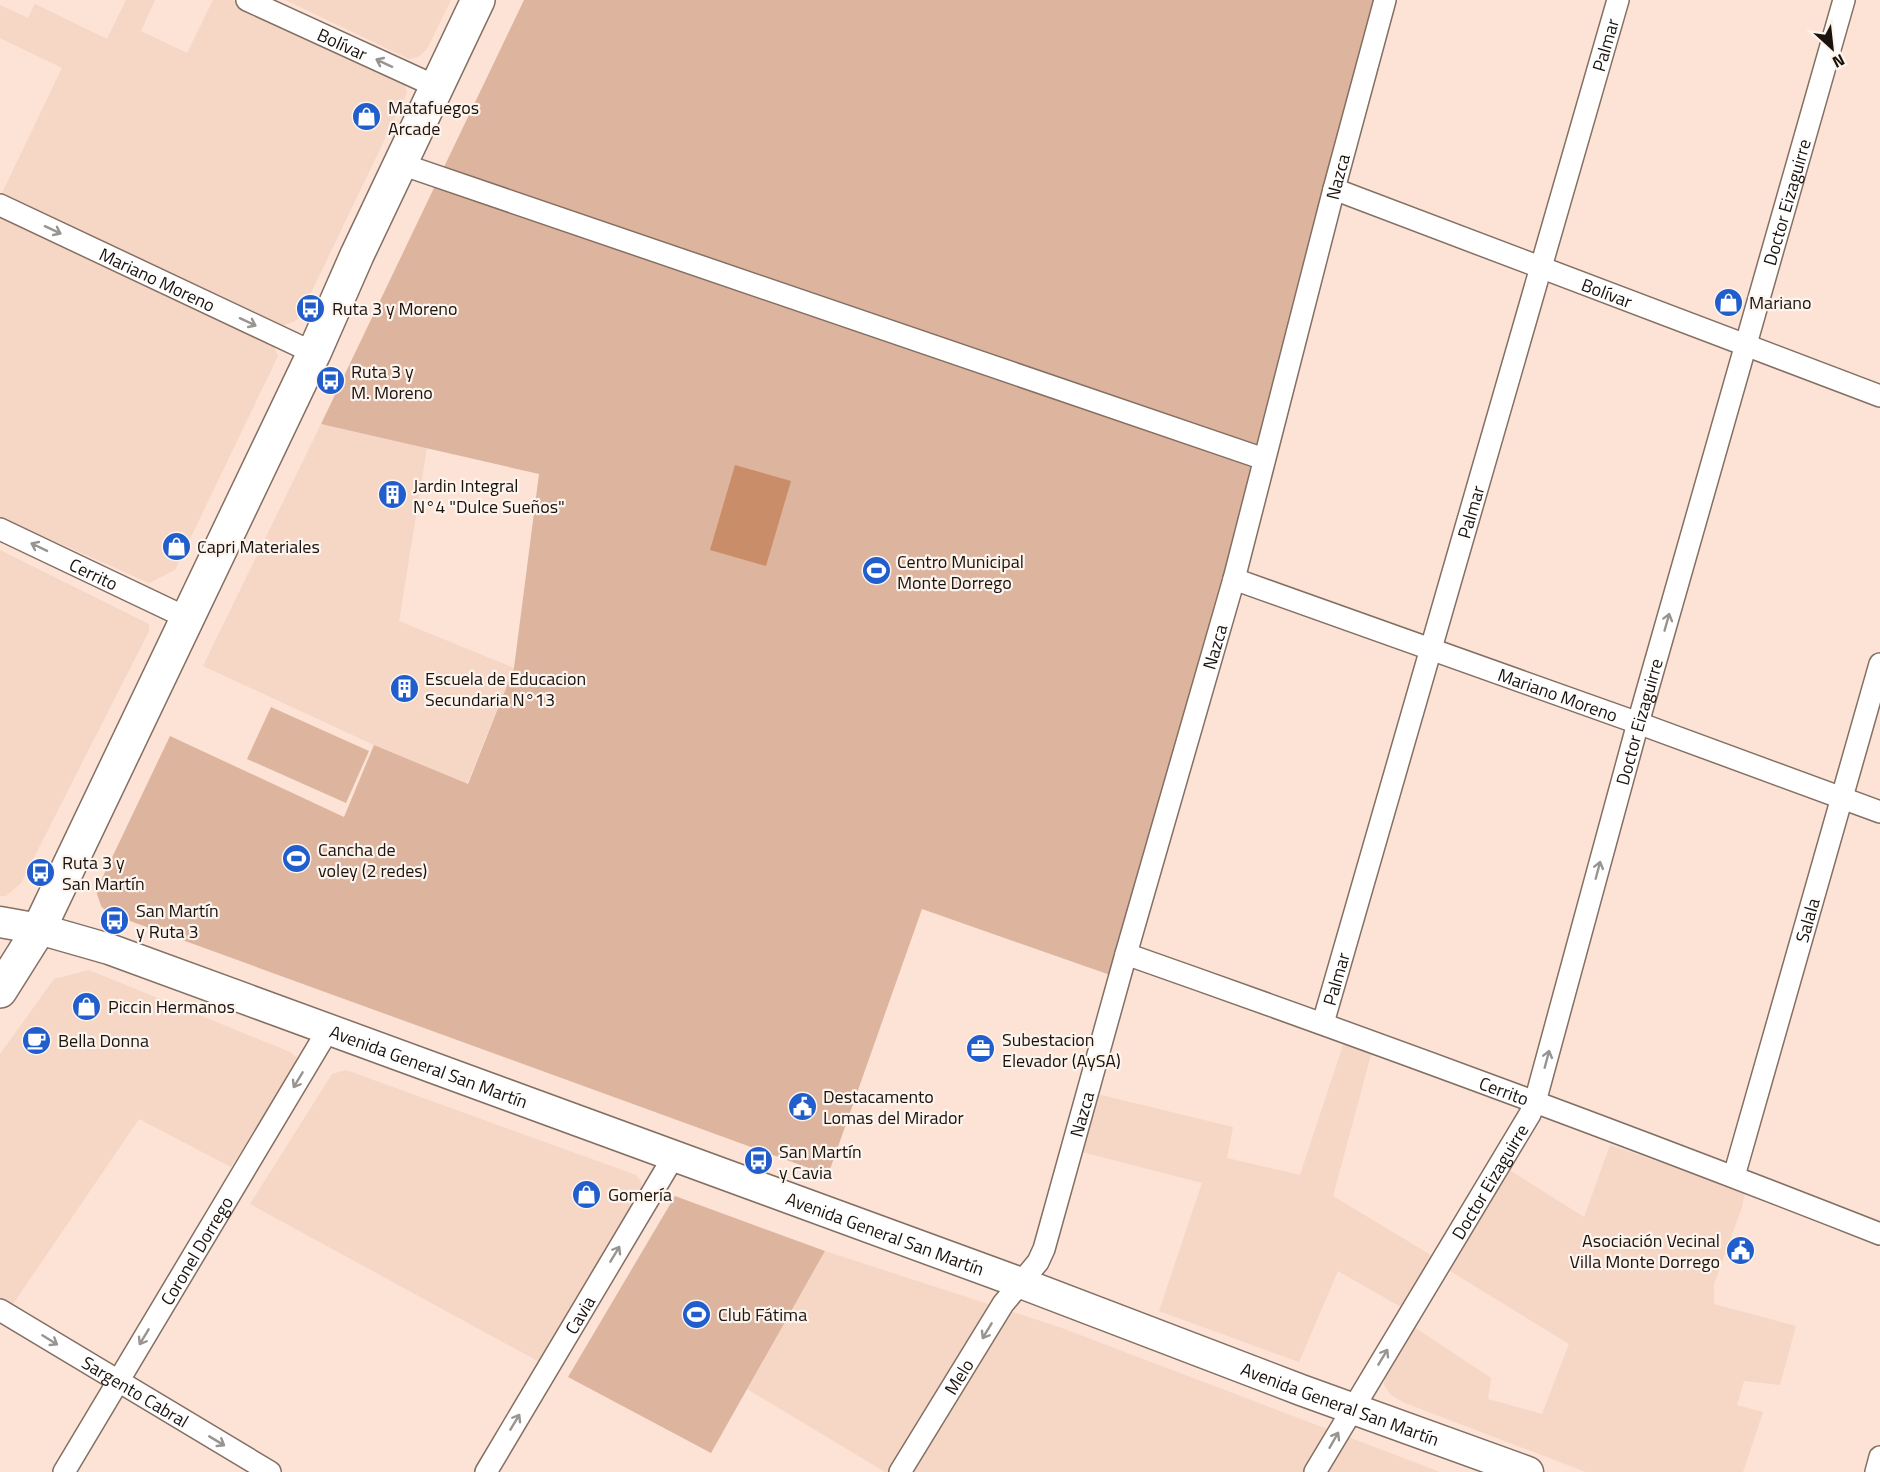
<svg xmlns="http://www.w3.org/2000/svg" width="1880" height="1472" font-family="'Titillium Web',sans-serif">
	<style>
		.built { fill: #f6d6c5 }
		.green { fill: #ddb49e }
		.water { fill: #c98d6a }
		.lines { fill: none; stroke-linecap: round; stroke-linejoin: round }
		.minor-casing { stroke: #846f63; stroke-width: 24 }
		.secondary-casing { stroke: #846f63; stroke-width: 33 }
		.trunk-casing { stroke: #846f63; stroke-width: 36 }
		.minor { stroke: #fff; stroke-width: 21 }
		.secondary { stroke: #fff; stroke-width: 30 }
		.trunk { stroke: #fff; stroke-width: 33 }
		.oneway { stroke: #989492 }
		.labels { text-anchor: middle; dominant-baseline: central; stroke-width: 4.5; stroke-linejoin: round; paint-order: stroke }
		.street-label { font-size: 18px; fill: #1a120d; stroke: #fef4ee }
		.poi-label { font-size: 18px; fill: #1a120d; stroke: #fef4ee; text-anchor: start }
	</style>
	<rect width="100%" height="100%" fill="#fce3d6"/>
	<!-- built -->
	<path class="built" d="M 126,0 L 155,0 L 141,31 L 187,53 L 213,0 L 233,0 L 402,80 L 405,84 L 407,93 L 299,318 L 293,322 L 281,326 L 2,193 L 62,68 L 0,38 L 0,5 L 28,18 L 35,4 L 107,39 Z
		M 285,0 L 451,0 L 427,49 L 418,57 L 409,59 Z
		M 0,214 L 269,342 L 274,347 L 278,356 L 175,570 L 149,583 L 0,517 Z
		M 321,424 L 427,448 L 399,621 L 514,668 L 467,784 L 374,745 L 203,666 Z
		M 0,550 L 149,624 L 149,631 L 21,883 L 6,896 L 0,896 Z
		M 89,970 L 290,1052 L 300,1060 L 231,1167 L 139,1119 L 0,1323 L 0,1054 L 54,979 Z
		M 1344,1042 L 1372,1051 L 1333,1196 L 1434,1257 L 1406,1310 L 1338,1271 L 1299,1362 L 1159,1311 L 1202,1183 L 1082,1152 L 1097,1094 L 1233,1127 L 1227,1158 L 1300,1175 Z
		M 346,1070 L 636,1175 L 641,1181 L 642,1188 L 545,1365 L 250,1204 L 332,1074 Z
		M 1610,1145 L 1745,1192 L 1742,1207 L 1714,1284 L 1714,1304 L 1796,1326 L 1780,1385 L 1744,1381 L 1737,1405 L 1763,1412 L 1743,1472 L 1586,1472 L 1405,1403 L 1391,1395 L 1384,1385 L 1385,1374 L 1414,1327 L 1491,1378 L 1488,1399 L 1542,1414 L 1569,1344 L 1450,1271 L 1506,1168 L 1584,1217 Z
		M 825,1251 L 1059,1327 L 1440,1472 L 885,1472 L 747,1389 Z"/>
	<!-- green -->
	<path class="green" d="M 524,0 L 1378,0 L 1116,977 L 922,909 L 828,1175 L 108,913 L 101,906 L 96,891 L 170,736 L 344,817 L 374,745 L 468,784 L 514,668 L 539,474 L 321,424 Z
		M 271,707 L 369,751 L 346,803 L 247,759 Z
		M 675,1196 L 825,1251 L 711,1453 L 568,1377 Z"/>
	<!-- water -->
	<path class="water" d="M 735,465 L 791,481 L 766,566 L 710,550 Z"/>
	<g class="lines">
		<defs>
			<g id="minor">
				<path id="s1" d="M 247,0 L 437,87"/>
				<path d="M 401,164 L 1264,459"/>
				<path id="s2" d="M 1334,189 L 1880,396"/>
				<path id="s3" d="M 0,205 L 314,353"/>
				<path id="s4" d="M 0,529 L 187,618"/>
				<path id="s5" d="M 1234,579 L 1638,723 L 1880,812"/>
				<path id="s6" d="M 1126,954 C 1379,1043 1631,1136 1880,1234"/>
				<path id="s7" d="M 1323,1023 L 1618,0"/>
				<path id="s8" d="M 1734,1176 L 1880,664"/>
				<path id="s9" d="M 0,1310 L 270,1472"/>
				<path id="s10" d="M 64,1472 L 328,1030"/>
				<path id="s11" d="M 486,1472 L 674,1156"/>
				<path id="s12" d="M 900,1472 L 1003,1304 L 1038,1262 L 1044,1249 L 1126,954 L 1234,579 L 1334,189 L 1385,0"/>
				<path id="s13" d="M 1315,1472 L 1530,1114 L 1535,1102 L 1638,723 L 1844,0"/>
				<path d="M 1876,1472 L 1880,1457"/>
			</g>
			<g id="secondary">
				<path id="s14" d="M 0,922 L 39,929 L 109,949 L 1021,1283 L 1301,1390 L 1528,1472"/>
			</g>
			<path id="trunk" d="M 0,991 L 39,929 L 314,353 L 357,255 L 478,0"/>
		</defs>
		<!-- minor casing -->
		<use href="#minor" class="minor-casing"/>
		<!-- secondary casing -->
		<use href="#secondary" class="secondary-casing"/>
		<!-- trunk casing -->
		<use href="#trunk" class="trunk-casing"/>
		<!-- minor -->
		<use href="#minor" class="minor"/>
		<!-- secondary -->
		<use href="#secondary" class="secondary"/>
		<!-- trunk -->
		<use href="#trunk" class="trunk"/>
	</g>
	<!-- one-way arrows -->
	<defs><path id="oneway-shaft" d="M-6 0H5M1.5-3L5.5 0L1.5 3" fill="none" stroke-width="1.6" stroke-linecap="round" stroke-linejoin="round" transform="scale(1.5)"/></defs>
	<g class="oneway">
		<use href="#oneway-shaft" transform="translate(384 63) rotate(-155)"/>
		<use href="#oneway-shaft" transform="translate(53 230) rotate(25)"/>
		<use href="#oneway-shaft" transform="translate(248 322) rotate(25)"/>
		<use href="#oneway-shaft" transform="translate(39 547) rotate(-154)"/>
		<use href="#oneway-shaft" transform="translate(1667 622) rotate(-74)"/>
		<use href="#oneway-shaft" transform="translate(1598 870) rotate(-75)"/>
		<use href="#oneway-shaft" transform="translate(1547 1059) rotate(-75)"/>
		<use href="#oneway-shaft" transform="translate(298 1080) rotate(121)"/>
		<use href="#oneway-shaft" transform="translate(615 1254) rotate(-59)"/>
		<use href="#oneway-shaft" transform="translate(987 1331) rotate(121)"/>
		<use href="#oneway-shaft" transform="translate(144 1337) rotate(121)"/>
		<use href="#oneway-shaft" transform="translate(50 1340) rotate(32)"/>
		<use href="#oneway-shaft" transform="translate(1383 1357) rotate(-59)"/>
		<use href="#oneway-shaft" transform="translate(515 1422) rotate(-59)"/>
		<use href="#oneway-shaft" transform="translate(1334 1440) rotate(-60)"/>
		<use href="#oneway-shaft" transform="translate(217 1441) rotate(31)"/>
	</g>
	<!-- icons -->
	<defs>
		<symbol id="shop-disc" viewBox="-11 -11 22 22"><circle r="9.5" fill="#215ecb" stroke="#fef4ee"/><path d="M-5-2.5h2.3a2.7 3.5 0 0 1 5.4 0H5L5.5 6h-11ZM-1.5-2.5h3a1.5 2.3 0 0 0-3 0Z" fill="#fff"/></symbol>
		<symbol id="bus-disc" viewBox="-11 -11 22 22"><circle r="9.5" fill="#215ecb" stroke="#fef4ee"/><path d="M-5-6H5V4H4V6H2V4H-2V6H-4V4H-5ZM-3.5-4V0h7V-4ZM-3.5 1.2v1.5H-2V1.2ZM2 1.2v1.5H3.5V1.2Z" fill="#fff"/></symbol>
		<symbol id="building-disc" viewBox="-11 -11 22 22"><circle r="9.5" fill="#215ecb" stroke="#fef4ee"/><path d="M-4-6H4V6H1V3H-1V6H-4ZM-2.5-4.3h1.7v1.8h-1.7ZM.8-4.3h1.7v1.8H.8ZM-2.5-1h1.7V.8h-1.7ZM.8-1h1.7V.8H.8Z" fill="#fff"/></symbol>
		<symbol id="stadium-disc" viewBox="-11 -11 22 22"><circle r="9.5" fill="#215ecb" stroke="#fef4ee"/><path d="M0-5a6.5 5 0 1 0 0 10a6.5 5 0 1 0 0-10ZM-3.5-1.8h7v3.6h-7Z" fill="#fff"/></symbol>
		<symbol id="cafe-disc" viewBox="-11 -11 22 22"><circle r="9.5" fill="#215ecb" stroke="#fef4ee"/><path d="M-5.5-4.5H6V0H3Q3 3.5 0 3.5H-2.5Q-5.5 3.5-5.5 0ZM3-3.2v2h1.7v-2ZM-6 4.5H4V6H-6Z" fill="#fff"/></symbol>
		<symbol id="office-disc" viewBox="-11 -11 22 22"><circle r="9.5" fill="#215ecb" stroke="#fef4ee"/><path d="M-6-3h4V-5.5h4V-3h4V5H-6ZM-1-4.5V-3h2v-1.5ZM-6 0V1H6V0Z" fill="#fff"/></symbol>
		<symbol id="civic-disc" viewBox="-11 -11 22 22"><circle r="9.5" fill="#215ecb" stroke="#fef4ee"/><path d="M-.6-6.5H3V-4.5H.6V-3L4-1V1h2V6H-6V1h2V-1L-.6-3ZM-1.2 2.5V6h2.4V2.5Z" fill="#fff"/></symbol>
	</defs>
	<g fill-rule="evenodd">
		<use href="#shop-disc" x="350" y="100" width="33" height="33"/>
		<use href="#shop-disc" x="1712" y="286" width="33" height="33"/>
		<use href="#bus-disc" x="294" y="292" width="33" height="33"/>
		<use href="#bus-disc" x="314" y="364" width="33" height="33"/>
		<use href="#building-disc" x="376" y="478" width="33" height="33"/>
		<use href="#shop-disc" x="160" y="530" width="33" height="33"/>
		<use href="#stadium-disc" x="860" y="554" width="33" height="33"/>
		<use href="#building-disc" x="388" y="672" width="33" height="33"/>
		<use href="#stadium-disc" x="280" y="842" width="33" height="33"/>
		<use href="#bus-disc" x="24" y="856" width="33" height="33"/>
		<use href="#bus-disc" x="98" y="904" width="33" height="33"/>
		<use href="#shop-disc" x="70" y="990" width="33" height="33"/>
		<use href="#cafe-disc" x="20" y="1024" width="33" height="33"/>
		<use href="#office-disc" x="964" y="1032" width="33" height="33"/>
		<use href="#civic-disc" x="786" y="1090" width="33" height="33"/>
		<use href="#bus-disc" x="742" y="1144" width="33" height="33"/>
		<use href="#shop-disc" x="570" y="1178" width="33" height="33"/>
		<use href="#civic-disc" x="1724" y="1234" width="33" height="33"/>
		<use href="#stadium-disc" x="680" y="1298" width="33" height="33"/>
	</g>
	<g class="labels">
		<!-- street labels -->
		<g class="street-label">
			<text stroke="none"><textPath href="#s1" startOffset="105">Bolívar</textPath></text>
			<text stroke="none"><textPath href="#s7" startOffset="1018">Palmar</textPath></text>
			<text stroke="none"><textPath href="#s12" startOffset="1378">Nazca</textPath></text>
			<text stroke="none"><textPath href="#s13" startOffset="1365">Doctor Eizaguirre</textPath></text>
			<text stroke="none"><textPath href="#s3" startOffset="174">Mariano Moreno</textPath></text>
			<text stroke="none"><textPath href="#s2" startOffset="292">Bolívar</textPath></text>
			<text stroke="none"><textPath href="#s7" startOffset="532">Palmar</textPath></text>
			<text stroke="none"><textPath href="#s4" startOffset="104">Cerrito</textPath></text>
			<text stroke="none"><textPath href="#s12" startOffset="892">Nazca</textPath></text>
			<text stroke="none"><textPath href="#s5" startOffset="344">Mariano Moreno</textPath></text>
			<text stroke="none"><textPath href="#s13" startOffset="825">Doctor Eizaguirre</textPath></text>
			<text stroke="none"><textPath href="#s8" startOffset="266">Salala</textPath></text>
			<text stroke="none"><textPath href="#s7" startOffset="46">Palmar</textPath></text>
			<text stroke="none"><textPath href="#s14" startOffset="453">Avenida General San Martín</textPath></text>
			<text stroke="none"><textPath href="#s6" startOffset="402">Cerrito</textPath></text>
			<text stroke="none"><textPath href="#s12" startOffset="406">Nazca</textPath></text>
			<text stroke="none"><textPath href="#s13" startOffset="339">Doctor Eizaguirre</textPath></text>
			<text stroke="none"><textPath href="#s14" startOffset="939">Avenida General San Martín</textPath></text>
			<text stroke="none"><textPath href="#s10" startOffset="258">Coronel Dorrego</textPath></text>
			<text stroke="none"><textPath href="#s11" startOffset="183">Cavia</textPath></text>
			<text stroke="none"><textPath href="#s12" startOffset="112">Melo</textPath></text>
			<text stroke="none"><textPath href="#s9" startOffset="158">Sargento Cabral</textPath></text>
			<text stroke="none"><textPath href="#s14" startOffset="1425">Avenida General San Martín</textPath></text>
		</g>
		<!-- poi labels -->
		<g class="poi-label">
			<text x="388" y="107">Matafuegos<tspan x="388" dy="21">Arcade</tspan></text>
			<text x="1749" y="302">Mariano</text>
			<text x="332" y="308">Ruta 3 y Moreno</text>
			<text x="351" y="371">Ruta 3 y<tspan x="351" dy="21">M. Moreno</tspan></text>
			<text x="413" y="485">Jardin Integral<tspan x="413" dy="21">N°4 "Dulce Sueños"</tspan></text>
			<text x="197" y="546">Capri Materiales</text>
			<text x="897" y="561">Centro Municipal<tspan x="897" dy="21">Monte Dorrego</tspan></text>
			<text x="425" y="678">Escuela de Educacion<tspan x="425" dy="21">Secundaria N°13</tspan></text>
			<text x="318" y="849">Cancha de<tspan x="318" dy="21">voley (2 redes)</tspan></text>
			<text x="62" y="862">Ruta 3 y<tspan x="62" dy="21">San Martín</tspan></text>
			<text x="136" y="910">San Martín<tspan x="136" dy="21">y Ruta 3</tspan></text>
			<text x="108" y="1006">Piccin Hermanos</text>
			<text x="1002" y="1039">Subestacion<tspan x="1002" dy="21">Elevador (AySA)</tspan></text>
			<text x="58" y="1040">Bella Donna</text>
			<text x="823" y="1096">Destacamento<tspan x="823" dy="21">Lomas del Mirador</tspan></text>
			<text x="779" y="1151">San Martín<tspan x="779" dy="21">y Cavia</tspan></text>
			<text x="608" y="1194">Gomería</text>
			<text x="1720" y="1240" text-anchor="end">Asociación Vecinal<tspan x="1720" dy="21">Villa Monte Dorrego</tspan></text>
			<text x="718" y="1314">Club Fátima</text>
		</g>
	</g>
	<!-- north arrow -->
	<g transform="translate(1832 48) rotate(153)" stroke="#fef4ee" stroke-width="4.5" paint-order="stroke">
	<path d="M0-4.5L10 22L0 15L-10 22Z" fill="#1a120d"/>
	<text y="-9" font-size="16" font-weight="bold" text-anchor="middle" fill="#1a120d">N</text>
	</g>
</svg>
